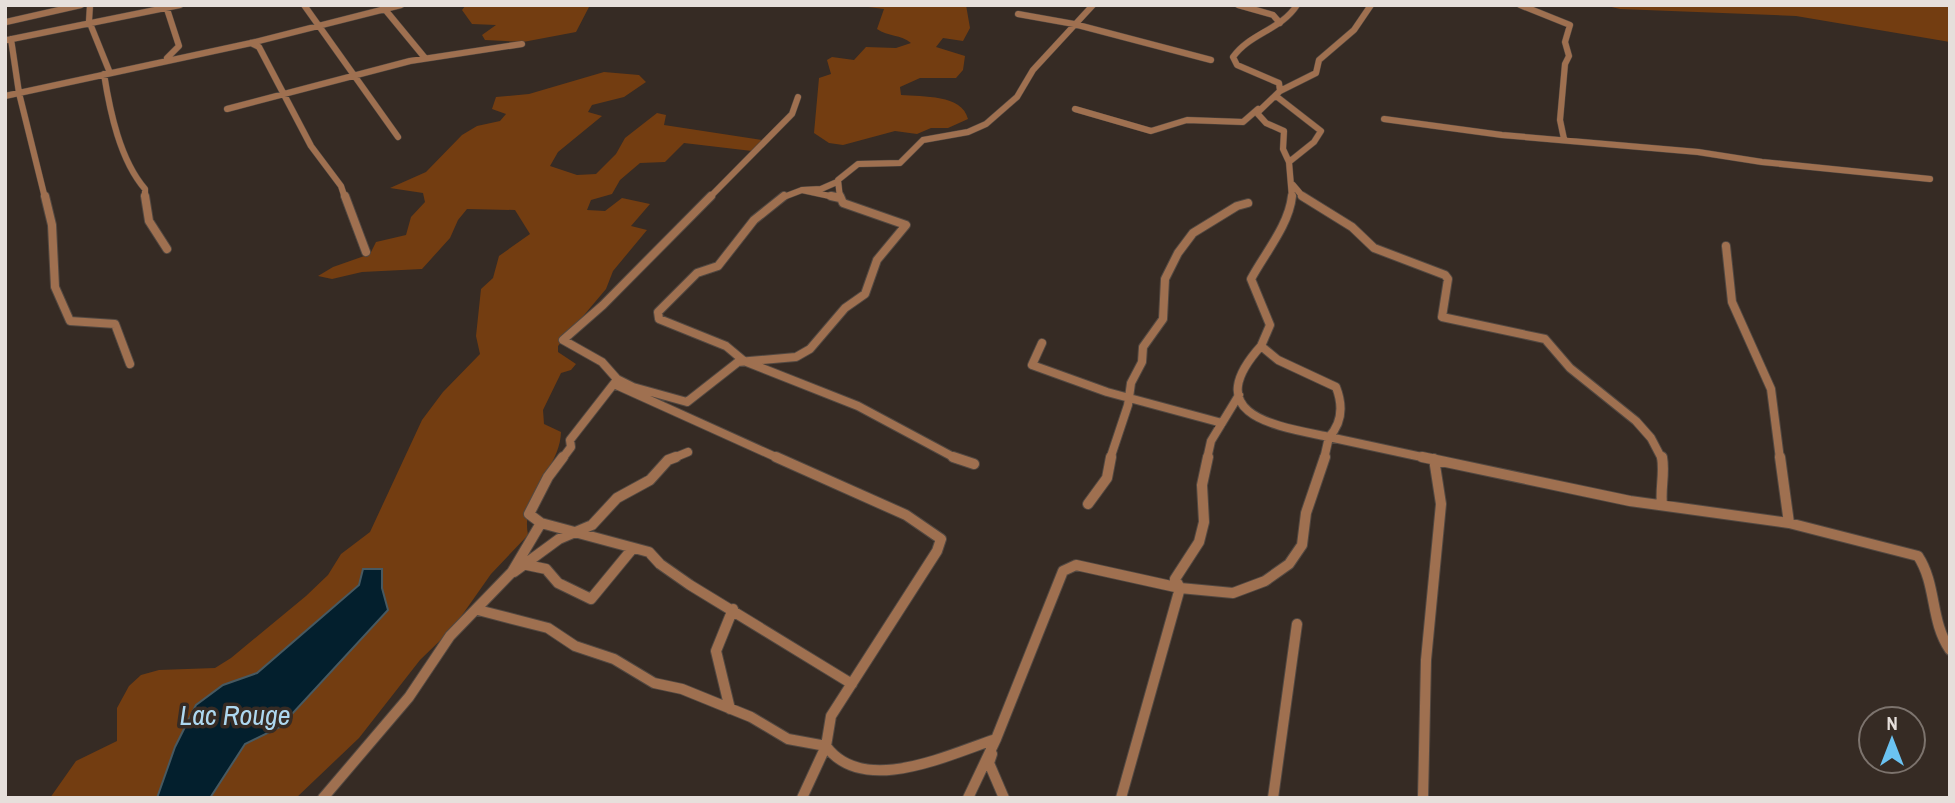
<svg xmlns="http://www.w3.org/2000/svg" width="1955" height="803" font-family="'Archivo Narrow',sans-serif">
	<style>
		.green { fill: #733d11 }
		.water { fill: #031f2d; stroke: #475961; stroke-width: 2 }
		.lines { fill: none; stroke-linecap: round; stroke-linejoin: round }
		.street-far2-casing { stroke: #524841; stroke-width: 7 }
		.street-far1-casing { stroke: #524841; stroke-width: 10 }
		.street-casing { stroke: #524841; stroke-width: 12 }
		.street-far2 { stroke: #9f7050; stroke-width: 6 }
		.street-far1 { stroke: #9f7050; stroke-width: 8 }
		.street { stroke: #9f7050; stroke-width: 10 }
		.labels { text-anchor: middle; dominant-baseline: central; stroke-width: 7; stroke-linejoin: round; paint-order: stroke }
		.near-water-label { font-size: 28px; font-style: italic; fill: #aed8f0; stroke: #362b24 }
	</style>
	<rect width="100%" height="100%" fill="#362b24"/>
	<!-- green -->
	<path class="green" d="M 466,5 L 590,5 L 576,32 L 523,42 L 485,40 L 482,35 L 496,25 L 472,24 L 462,10 Z
		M 852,5 L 966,5 L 970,28 L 963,41 L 943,38 L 936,47 L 965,56 L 963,70 L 956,78 L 920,78 L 900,87 L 901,95 C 923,97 962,94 968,119 L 948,128 L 931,128 L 917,134 L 895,131 L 843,145 L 829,143 L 814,133 L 819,78 L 831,74 L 827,60 L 832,57 L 854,60 L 866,47 L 896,48 L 911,43 C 901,34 888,37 877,29 L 884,9 Z
		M 1603,5 L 1950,5 L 1950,42 L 1796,16 L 1620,9 Z
		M 604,72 L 639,75 L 646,82 L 624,97 L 592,105 L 588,112 L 602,116 L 558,152 L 550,166 L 577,175 L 596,174 L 616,154 L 625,138 L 657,113 L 666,115 L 664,125 L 762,140 L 752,151 L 684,143 L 665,162 L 640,163 L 620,180 L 612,194 L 591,200 L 587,210 L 605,211 L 622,198 L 650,204 L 631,226 L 647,230 L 613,271 L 606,289 L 558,346 L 558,352 L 576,364 L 571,370 L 561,373 L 543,410 L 544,424 L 561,432 C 560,469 520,493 528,535 L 491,574 L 453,628 L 420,660 L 359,738 L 296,798 L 50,798 L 76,761 L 117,741 L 117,708 L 129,686 L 141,675 L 159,670 L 215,668 L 231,658 L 306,596 L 328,575 L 341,554 L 370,532 L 422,420 L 443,392 L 480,354 L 476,336 L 481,289 L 493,278 L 499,256 L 530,234 L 515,210 L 467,209 L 458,220 L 450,238 L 422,269 L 362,272 L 332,279 L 318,276 L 333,267 L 370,254 L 376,242 L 406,235 L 411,217 L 425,202 L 423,193 L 390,188 L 426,172 L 462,135 L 477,126 L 500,121 L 506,114 L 492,109 L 496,97 L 529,94 Z"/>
	<!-- water -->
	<path class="water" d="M 363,569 L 382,569 L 382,588 L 388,610 L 280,727 L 245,744 L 210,798 L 157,798 L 175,747 L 196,705 L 223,685 L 257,673 L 359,585 Z"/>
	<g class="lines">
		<defs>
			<path id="street-far2" d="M 90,5 L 89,21 L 110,73
				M 304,5 L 398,137
				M 1238,5 L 1273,15 L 1280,23
				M 1520,5 L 1570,25 L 1565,42 L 1569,56 L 1565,64 L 1560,120 L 1564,139
				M 166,6 L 179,46 L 167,58
				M 383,7 L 425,58
				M 1018,14 L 1074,24 L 1211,60
				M 6,22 L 81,5
				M 11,39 L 19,93 L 45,198
				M 7,40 L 180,5
				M 251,43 L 259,47 L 311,146 L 341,186 L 345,198
				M 104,74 C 110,112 120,160 145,189 L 145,198
				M 1280,91 L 1316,73 L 1319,60 L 1354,30 L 1371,5
				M 5,96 L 251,43 L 401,5
				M 1276,96 L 1321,131 L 1314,142 L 1289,162 L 1283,149 L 1284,131 L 1266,123 L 1257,113 L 1280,91 L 1279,83 L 1237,65 L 1233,57 C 1250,33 1281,30 1297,5
				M 227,109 L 410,61 L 522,44
				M 1075,109 L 1151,131 L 1187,120 L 1243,122 L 1258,109
				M 1384,119 L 1502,135 L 1698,152 L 1762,162 L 1930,179
				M 1289,162 L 1292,198
				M 837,182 L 821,189 L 802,190 L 839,198
				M 1293,185 L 1304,198
				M 709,198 L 792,114 L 798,97
				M 781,198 L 802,190
				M 840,198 L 838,180 L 858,164 L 900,163 L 923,140 L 968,132 L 986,124 L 1017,97 L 1033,70 L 1093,5"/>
			<path id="street-far1" d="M 45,196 L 52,225 L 55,287 L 70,321 L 115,324 L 130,364
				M 145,196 L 149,221 L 167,249
				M 345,196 L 366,252
				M 711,196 L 603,305 L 563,340 L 602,362 L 617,379 L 633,387 L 687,402 L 738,362 L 796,357 L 810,349 L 845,308 L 865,294 L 877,260 L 906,225 L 843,203 L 840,196
				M 784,196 L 754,220 L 718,266 L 697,273 L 658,312 L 659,319 L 726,346 L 744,361 L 858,406 L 957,459
				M 831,196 L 840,198
				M 1302,196 L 1352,227 L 1374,248 L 1445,275 L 1448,279 L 1442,317 L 1545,339 L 1570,368 L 1636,421 L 1651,438 L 1662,459
				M 1726,246 L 1732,302 L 1771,389 L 1780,459
				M 1042,343 L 1032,365 L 1107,392 L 1222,423
				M 1261,346 L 1270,325 L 1251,279 C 1265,253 1289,225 1292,196
				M 1261,346 L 1278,360 L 1336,387 C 1343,405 1343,422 1329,437 C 1277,426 1198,416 1261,346 Z
				M 614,384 L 780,459
				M 1329,437 L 1431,459
				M 562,459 L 571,447 L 570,440 L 616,381
				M 671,459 L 688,452
				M 1110,459 L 1128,405 L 1131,383 L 1142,362 L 1143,347 L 1163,319 L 1165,279 L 1178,253 L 1193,233 L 1237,206 L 1248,203
				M 1207,459 L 1211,441 L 1239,395
				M 1324,459 L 1329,437"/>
			<path id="street" d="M 776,457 L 906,515 L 941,539 L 937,551 L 831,716 L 826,746 C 863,797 950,754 996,739 L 1063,571 L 1076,565 L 1180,588 L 1233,593 L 1265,581 L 1289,564 L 1302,545 L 1306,513 L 1325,457
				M 953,457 L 974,464
				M 1422,457 L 1630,501 L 1789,523
				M 1662,457 C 1665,474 1660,488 1662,505
				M 1780,457 L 1789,523 L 1918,556 C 1937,585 1930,621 1950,650
				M 1088,504 L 1107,478 L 1111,457
				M 541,523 L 649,552 L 660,564 L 690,585 L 852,684
				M 527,565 L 546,569 L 558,583 L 591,599 L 633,548
				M 514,572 L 559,539 L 592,525 L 617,498 L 650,480 L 668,460 L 676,457
				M 478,610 L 548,628 L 575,646 L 614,659 L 654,683 L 682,689 L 751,717 L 788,739 L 826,746 L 802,798
				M 730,709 L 716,651 L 733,609
				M 992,754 L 989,763 L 1004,798
				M 323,798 L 409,697 L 450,636 L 512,572 L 541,523 L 529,514 L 548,477 L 563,457
				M 968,798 L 996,739
				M 1121,798 L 1180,588 L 1175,579 L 1199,542 L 1204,522 L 1202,485 L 1208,457
				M 1273,798 L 1297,624
				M 1423,798 L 1426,660 L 1441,504 L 1434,459"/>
		</defs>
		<!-- street-far2 casing -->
		<use href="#street-far2" class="street-far2-casing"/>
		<!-- street-far1 casing -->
		<use href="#street-far1" class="street-far1-casing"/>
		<!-- street casing -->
		<use href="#street" class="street-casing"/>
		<!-- street-far2 -->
		<use href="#street-far2" class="street-far2"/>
		<!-- street-far1 -->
		<use href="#street-far1" class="street-far1"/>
		<!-- street -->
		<use href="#street" class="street"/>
	</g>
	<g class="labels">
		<!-- near-water labels -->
		<g class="near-water-label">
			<text x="235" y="715">Lac Rouge</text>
		</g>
	</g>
	<!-- border -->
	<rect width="1955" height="803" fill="none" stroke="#e6dfdb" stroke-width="14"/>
	<!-- north arrow -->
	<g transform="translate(1892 740)"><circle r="33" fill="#362b24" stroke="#7c736d" stroke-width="2"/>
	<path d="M0-5L12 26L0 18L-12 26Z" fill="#6bc3f2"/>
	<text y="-10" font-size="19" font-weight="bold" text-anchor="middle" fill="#e6dfdb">N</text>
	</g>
</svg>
